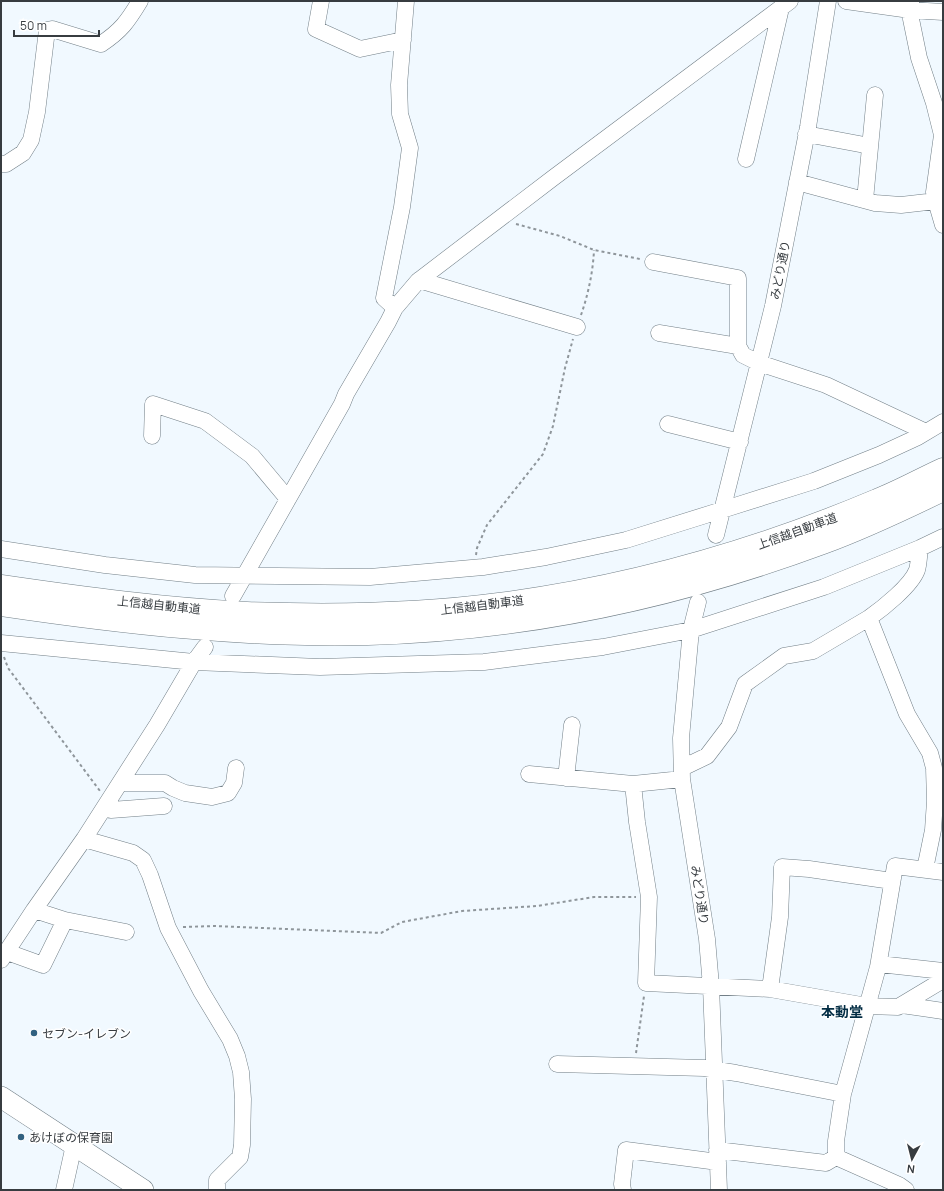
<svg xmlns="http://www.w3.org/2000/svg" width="944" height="1191" font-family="Manrope,'Noto Sans JP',sans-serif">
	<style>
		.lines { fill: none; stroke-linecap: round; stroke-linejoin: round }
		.minor-casing { stroke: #727f87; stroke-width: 17 }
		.major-casing { stroke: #727f87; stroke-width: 22 }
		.highway-casing { stroke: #727f87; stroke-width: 23 }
		.path { stroke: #8f969b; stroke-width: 2; stroke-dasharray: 3 3; stroke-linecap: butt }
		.minor { stroke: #fff; stroke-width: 16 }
		.major { stroke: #fff; stroke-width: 21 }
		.highway { stroke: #fff; stroke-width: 22 }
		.poi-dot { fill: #316180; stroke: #fff; stroke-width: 1.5 }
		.labels { text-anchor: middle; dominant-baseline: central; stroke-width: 3; stroke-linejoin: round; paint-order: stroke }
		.street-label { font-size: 12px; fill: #373c40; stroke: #fff }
		.poi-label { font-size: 12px; fill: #373c40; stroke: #fff; text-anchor: start }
		.quarter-label { font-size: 14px; font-weight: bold; fill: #032d44; stroke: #fff }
	</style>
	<rect width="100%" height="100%" fill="#f1f9ff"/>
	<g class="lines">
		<defs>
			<path id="minor" d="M 321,1 L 316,29 L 360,49 L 403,40
				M 846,1 L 910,10 L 943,12
				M 911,1 L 911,19 L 919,58 L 934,103 L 942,135 L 934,192 L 936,201 L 943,225
				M 806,134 L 870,146
				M 746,159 L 781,8
				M 1,164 L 6,164 L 23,153 L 31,140 L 37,112 L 47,30 L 52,29 L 101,44 C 121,31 128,21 140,1
				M 797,182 L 875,203 L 901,205 L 936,201
				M 865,200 L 875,95
				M 653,262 L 738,278 L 738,346 L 743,355 L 759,363 L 826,385 L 926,432
				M 419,280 L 577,327
				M 395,308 L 384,298 L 402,207 L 410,148 L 400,114 L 399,85 L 406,1
				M 659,333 L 738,346
				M 668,424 L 740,442
				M 152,436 L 153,404 L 205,421 L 252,456 L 288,499
				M 716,535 L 773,306 L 808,127 L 828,1
				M 920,548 C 919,555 919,563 917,570 C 911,586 883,608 869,618 L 907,714 L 930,753 L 934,768 L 935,801 L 933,830 L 925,869
				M 1,549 L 105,565 L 195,575 L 370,577 L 483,567 L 546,557 L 626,540 L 722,510 L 814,481 L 879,455 L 918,437 L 943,422
				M 233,596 L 342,404 L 346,394 L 388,322 L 395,308 L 418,281 L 553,178 L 790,1
				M 698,602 L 691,630 L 681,738 L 682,779 L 707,939 L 711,986 L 719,1190
				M 1,643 L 194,662 L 320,667 L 484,662 L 603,647 L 691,630 L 824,587 L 920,548 L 943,537
				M 682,768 L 707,756 L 729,727 L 745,684 L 784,656 L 813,651 L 869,618
				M 529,774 L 633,784
				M 566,778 L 572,725
				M 682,779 L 633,784 L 637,822 L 649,897 L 646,983 L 770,989 L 867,1006 L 898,1007 L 943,980
				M 120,783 L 165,783 L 173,788 L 185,793 L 212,797 L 228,793 L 234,783 L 236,768
				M 108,802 L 111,810 L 164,806
				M 84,839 L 133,853 L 143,860 L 150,875 L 168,928 L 201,991 L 230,1039 L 237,1056 L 241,1072 L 243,1099 L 242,1145 L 240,1157 L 217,1180 L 217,1190
				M 34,910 L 65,920 L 126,932
				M 7,952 L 43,965 L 65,920
				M 1,960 L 34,910 L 84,839 L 157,725 L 194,662 L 205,647
				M 879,964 L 943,971
				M 770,989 L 780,917 L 782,867 L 809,869 L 892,881
				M 902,1005 L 943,1011
				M 557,1064 L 704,1068 L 736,1073 L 843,1094
				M 717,1150 L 826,1163 L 836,1157
				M 64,1190 L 74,1145
				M 623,1190 L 622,1184 L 626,1150 L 718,1162
				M 906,1190 L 899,1185 L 836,1157 L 836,1141 L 843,1094 L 878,967 L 895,866 L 943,872"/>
			<path id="major" d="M 1,1097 L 143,1190"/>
			<path id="highway" d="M 1,586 C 83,598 165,609 247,613 C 331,616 416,615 499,604 C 630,587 756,551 877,500 C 900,491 921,479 943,469
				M 1,605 C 123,623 245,637 368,634 C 524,630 677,597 823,543 C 864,528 904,509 943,490"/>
		</defs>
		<!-- minor casing -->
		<use href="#minor" class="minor-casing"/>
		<!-- major casing -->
		<use href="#major" class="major-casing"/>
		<!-- highway casing -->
		<use href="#highway" class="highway-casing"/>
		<!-- path -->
		<path class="path" d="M 516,224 L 560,236 L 594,250 L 640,259
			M 581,315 C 588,295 593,272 594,250
			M 476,555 L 477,548 L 487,525 L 543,454 L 553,426 L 565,368 L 573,339
			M 4,657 L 8,668 L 100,791
			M 183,927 L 215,926 L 381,933 L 402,922 L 462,911 L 537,906 L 594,897 L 636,897
			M 636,1053 L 644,996"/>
		<!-- minor -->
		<use href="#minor" class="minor"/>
		<!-- major -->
		<use href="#major" class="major"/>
		<!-- highway -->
		<use href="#highway" class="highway"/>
	</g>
	<!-- markers -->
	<g class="poi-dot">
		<circle cx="34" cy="1033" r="4"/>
		<circle cx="21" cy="1137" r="4"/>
	</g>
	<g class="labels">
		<!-- street labels -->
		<g class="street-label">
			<text transform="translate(780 270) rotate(-79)">みどり通り</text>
			<text transform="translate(797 531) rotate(-20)">上信越自動車道</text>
			<text transform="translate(159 605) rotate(6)">上信越自動車道</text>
			<text transform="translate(482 605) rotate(-7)">上信越自動車道</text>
			<text transform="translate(700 895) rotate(81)">みどり通り</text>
		</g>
		<!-- poi labels -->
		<g class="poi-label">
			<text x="42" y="1033">セブン-イレブン</text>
			<text x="29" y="1137">あけぼの保育園</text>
		</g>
		<!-- quarter labels -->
		<g class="quarter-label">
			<text x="842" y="1011">本動堂</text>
		</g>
	</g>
	<!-- border -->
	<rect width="944" height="1191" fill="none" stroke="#373c40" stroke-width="4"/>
	<!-- north arrow -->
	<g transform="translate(912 1159) rotate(187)" stroke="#ffffff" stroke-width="3" paint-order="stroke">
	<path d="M0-3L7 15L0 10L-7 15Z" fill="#373c40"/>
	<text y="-6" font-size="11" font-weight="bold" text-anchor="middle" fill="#373c40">N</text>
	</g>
	<!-- scale -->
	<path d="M14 30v6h85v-6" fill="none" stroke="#373c40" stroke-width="2"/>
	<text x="20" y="30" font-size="12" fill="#373c40" stroke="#ffffff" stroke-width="3" paint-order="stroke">50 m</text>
</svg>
